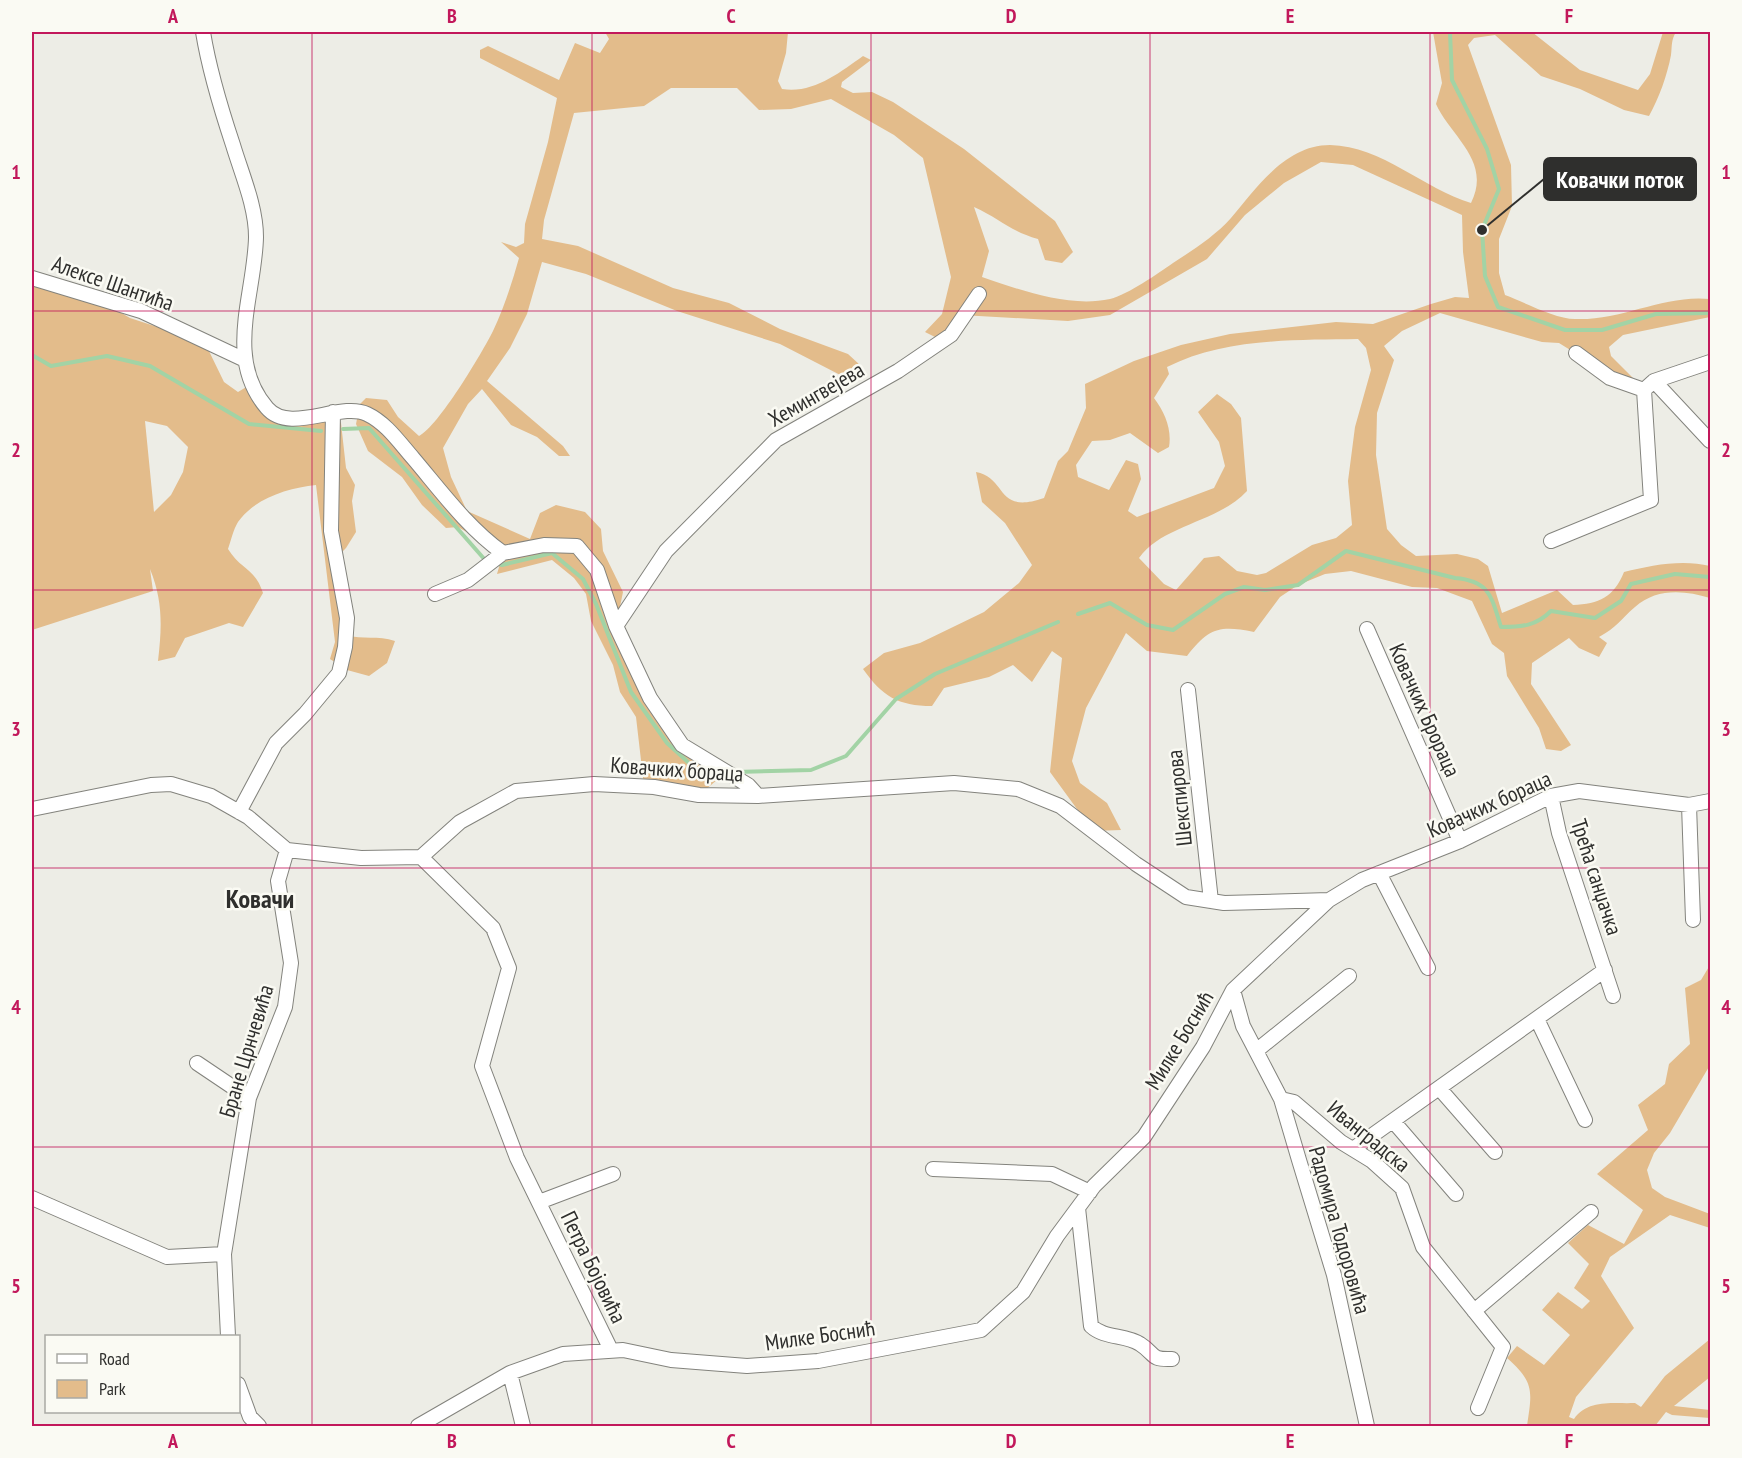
<svg xmlns="http://www.w3.org/2000/svg" width="1742" height="1458" font-family="'PT Sans Narrow',sans-serif">
	<style>
		.green { fill: #e3bc8b; fill-rule: evenodd }
		.lines { fill: none; stroke-linecap: round; stroke-linejoin: round }
		.stream { stroke: #a2d3a5; stroke-width: 4 }
		.minor-casing { stroke: #83837d; stroke-width: 16 }
		.minor { stroke: #fff; stroke-width: 14 }
		.grid { fill: none; stroke: #c2185b; stroke-width: 1.5; stroke-opacity: 0.55 }
		.labels { text-anchor: middle; dominant-baseline: central; stroke-width: 5; stroke-linejoin: round; paint-order: stroke }
		.street-label { font-size: 22px; fill: #2f2f2d; stroke: #fafaf3 }
		.quarter-label { font-size: 26px; font-weight: bold; fill: #2f2f2d; stroke: #fafaf3 }
		.leader { fill: none; stroke: #2f2f2d; stroke-width: 2 }
		.callout-dot { fill: #2f2f2d; stroke: #fafaf3; stroke-width: 2 }
		.callout { fill: #2f2f2d; stroke: #2f2f2d; stroke-width: 2 }
		.callout-label { font-size: 24px; text-anchor: middle; font-weight: bold; fill: #fff }
		.neatline { fill: none; stroke: #c2185b; stroke-width: 2 }
		.grid-label { font-size: 20px; text-anchor: middle; font-weight: bold; fill: #c2185b }
	</style>
	<rect width="100%" height="100%" fill="#edede6"/>
	<!-- green -->
	<path class="green" d="M 605,32 L 788,32 L 786,53 L 778,81 L 782,89 C 813,94 839,73 863,56 L 871,60 L 842,82 L 841,87 L 853,93 L 872,92 L 893,102 L 964,149 L 1055,221 L 1073,252 L 1062,263 L 1045,260 L 1038,239 C 1011,232 999,218 974,207 L 989,251 L 982,277 C 1020,290 1069,308 1110,299 C 1129,294 1157,274 1173,263 C 1193,250 1215,236 1231,218 C 1256,189 1285,145 1330,145 C 1382,146 1424,189 1471,203 C 1492,161 1451,137 1436,104 L 1442,83 L 1433,32 L 1532,32 L 1580,70 L 1638,90 L 1650,74 L 1663,32 L 1676,32 C 1671,40 1672,46 1671,55 C 1667,76 1659,98 1649,116 L 1624,110 L 1580,89 L 1541,76 L 1495,35 L 1474,38 L 1468,45 L 1511,165 L 1512,206 L 1499,239 L 1499,273 L 1505,295 C 1524,302 1555,319 1575,319 C 1621,321 1665,294 1710,299 L 1710,317 L 1623,335 L 1609,347 L 1611,356 L 1635,380 L 1628,386 L 1559,343 L 1542,342 L 1440,313 L 1402,331 L 1384,346 L 1394,360 L 1377,413 L 1376,455 L 1387,529 L 1401,545 L 1416,556 L 1457,554 L 1478,559 L 1488,566 L 1502,613 L 1557,590 L 1573,605 C 1599,604 1614,597 1624,572 C 1651,565 1683,559 1710,566 L 1710,598 C 1684,590 1656,588 1635,607 C 1621,619 1616,628 1599,637 L 1607,643 L 1599,657 L 1579,648 L 1569,638 L 1532,663 L 1531,684 L 1571,745 L 1561,751 L 1546,749 L 1539,728 L 1507,676 L 1504,653 L 1492,644 L 1472,601 L 1437,588 L 1412,587 L 1351,571 L 1325,574 L 1298,585 L 1280,597 L 1254,632 C 1219,625 1209,628 1187,656 L 1147,651 L 1126,633 L 1086,708 L 1072,761 L 1080,783 L 1107,803 L 1121,830 L 1093,831 L 1050,772 L 1062,658 L 1052,651 L 1032,682 L 1013,665 L 989,677 L 944,688 L 932,706 C 898,706 882,696 863,669 L 884,653 L 920,643 L 984,612 L 1019,583 L 1032,565 L 1005,523 L 982,502 L 976,472 C 1008,478 995,515 1044,498 L 1058,461 L 1068,451 L 1086,408 L 1085,384 L 1134,361 L 1181,345 L 1230,334 L 1336,322 L 1373,324 L 1431,304 L 1455,297 L 1469,298 L 1463,252 L 1462,215 L 1353,165 L 1321,162 L 1284,183 L 1245,215 L 1207,259 L 1110,315 L 1068,321 L 961,315 L 937,338 L 925,332 L 942,314 L 951,277 L 923,158 L 894,135 L 831,99 L 791,109 L 759,110 L 737,88 L 671,88 L 644,106 L 574,113 L 544,220 L 542,239 L 578,246 L 673,288 L 729,303 L 780,329 L 848,354 L 860,365 L 850,380 L 780,344 L 677,311 L 586,274 L 542,262 L 527,314 L 510,348 L 487,381 L 563,446 L 570,456 L 559,456 L 537,437 L 511,425 L 482,389 L 468,404 L 443,448 L 451,477 L 467,511 L 530,539 L 540,513 L 556,505 L 585,512 L 601,529 L 603,551 L 623,592 L 616,626 L 682,745 L 717,780 L 699,795 L 644,786 L 636,717 L 620,692 L 613,665 L 591,621 L 586,594 L 574,578 L 552,560 L 497,574 L 503,553 L 458,527 L 446,528 L 422,505 L 402,477 L 368,451 L 356,424 L 360,404 L 366,398 L 387,400 L 398,417 L 419,436 C 438,427 482,353 493,331 C 504,308 512,283 519,258 L 501,242 L 516,247 L 524,243 L 525,224 L 548,142 L 557,98 L 480,58 L 480,50 L 488,46 L 559,80 L 575,43 L 600,53 L 609,39 ZM 1358,339 L 1366,348 L 1371,370 L 1355,427 L 1348,481 L 1352,525 L 1336,538 L 1312,545 L 1266,573 L 1257,575 L 1237,571 L 1219,556 L 1204,558 L 1176,590 L 1164,584 L 1139,558 C 1162,525 1219,522 1247,491 L 1241,418 L 1231,404 L 1217,394 L 1198,412 L 1219,442 L 1225,466 L 1214,488 L 1137,517 L 1128,511 L 1141,479 L 1138,464 L 1126,460 L 1109,490 L 1078,477 L 1076,465 L 1092,441 L 1110,440 L 1130,433 L 1158,453 L 1169,447 C 1172,429 1165,413 1154,398 L 1169,374 L 1167,367 C 1224,338 1295,340 1358,339 Z
		M 32,278 L 96,298 L 130,318 L 194,339 L 207,347 L 224,382 L 238,392 L 253,383 L 269,410 L 295,420 L 333,412 L 341,423 L 346,468 L 355,485 L 352,501 L 356,532 L 346,548 L 336,558 L 346,635 C 363,640 378,635 395,641 L 387,663 L 369,676 L 347,670 L 330,659 L 335,642 L 316,485 C 288,488 255,498 238,522 C 233,530 231,541 228,549 C 241,570 255,568 263,593 L 243,627 L 229,623 L 185,638 L 175,657 L 158,661 C 162,627 163,601 150,569 L 153,591 L 32,630 ZM 145,421 L 167,426 L 188,447 L 183,472 L 171,495 L 154,512 Z
		M 1710,965 L 1710,1065 L 1670,1133 L 1654,1153 L 1647,1170 L 1652,1188 L 1665,1197 L 1710,1214 L 1710,1228 L 1670,1215 L 1610,1257 L 1601,1276 L 1634,1328 L 1576,1397 L 1569,1417 L 1574,1419 C 1588,1399 1613,1404 1635,1403 L 1641,1407 L 1665,1376 L 1710,1339 L 1710,1377 L 1674,1406 L 1710,1410 L 1710,1418 L 1672,1415 L 1666,1412 L 1655,1426 L 1527,1426 C 1532,1391 1535,1383 1507,1358 L 1517,1346 L 1544,1365 L 1570,1335 L 1542,1310 L 1558,1292 L 1582,1309 L 1590,1301 L 1574,1288 L 1589,1264 L 1568,1243 L 1588,1225 L 1624,1244 L 1643,1210 L 1597,1174 L 1648,1130 L 1638,1105 L 1665,1084 L 1669,1064 L 1690,1044 L 1685,988 L 1701,980 Z"/>
	<g class="lines">
		<!-- stream -->
		<path class="stream" d="M 1450,32 L 1452,80 L 1487,149 L 1499,189 L 1482,230 L 1485,276 L 1498,307 L 1565,330 L 1602,330 L 1656,314 L 1710,313
			M 32,355 L 51,366 L 107,356 L 150,366 L 249,424 L 321,431
			M 343,429 L 369,428 L 486,561
			M 496,563 L 502,565 L 552,553 L 583,579 L 596,604 L 631,692 L 667,743 L 700,773 L 719,772
			M 1078,614 L 1110,603 L 1147,625 L 1173,630 L 1225,594 L 1244,587 L 1265,590 L 1298,585 L 1346,551 L 1455,578 C 1490,581 1491,596 1501,627 C 1522,627 1536,626 1551,611 L 1595,618 L 1621,601 L 1631,584 L 1675,574 L 1710,577
			M 735,772 L 811,770 L 846,756 L 896,699 L 935,674 L 1058,622"/>
		<defs>
			<path id="minor" d="M 203,32 C 209,69 221,109 233,145 C 242,175 256,206 256,237 C 255,294 224,358 267,408 C 290,435 340,401 367,414 C 386,423 399,442 413,458 C 441,491 467,527 503,553 L 544,545 L 577,546 L 597,570 L 616,626 L 650,698 L 682,745 L 748,785 L 758,796
				M 32,278 L 141,311 L 245,360
				M 1576,353 L 1610,378 L 1644,390
				M 1654,381 L 1710,362
				M 1551,541 L 1651,500 L 1644,390 L 1654,381 L 1710,441
				M 435,594 L 468,580 L 503,553
				M 616,626 L 666,551 L 776,440 L 898,371 L 951,335 L 979,294
				M 1367,629 L 1460,841
				M 1188,690 L 1211,901
				M 1551,796 L 1559,833 L 1613,996
				M 1689,805 L 1693,920
				M 32,809 L 151,785 L 171,784 L 211,796 L 248,817 L 287,850 L 361,858 L 421,857 L 460,822 L 516,791 L 594,784 L 654,787 L 699,795 L 758,796 L 954,783 L 1018,789 L 1060,806 L 1136,864 L 1186,897 L 1224,903 L 1329,900
				M 239,812 L 276,743 L 305,714 L 339,673 L 345,647 L 347,618 L 331,531 L 333,412
				M 421,857 L 493,928 L 509,968 L 482,1066 L 517,1158 L 611,1350
				M 1379,873 L 1428,968
				M 1233,990 L 1243,1026 L 1281,1099 L 1299,1160 L 1334,1275 L 1367,1426
				M 1537,1019 L 1585,1120
				M 1256,1051 L 1349,976
				M 197,1063 L 249,1098
				M 1439,1088 L 1495,1152
				M 1281,1099 L 1294,1102 L 1341,1142 L 1372,1161 L 1402,1188 L 1423,1247 L 1503,1347 L 1478,1408
				M 1393,1121 L 1456,1194
				M 1353,1149 L 1605,970
				M 933,1169 L 1052,1174 L 1090,1192
				M 32,1198 L 167,1257 L 224,1254
				M 539,1202 L 613,1174
				M 1078,1208 L 1091,1326 C 1105,1339 1125,1334 1140,1344 C 1156,1354 1149,1360 1172,1359
				M 1474,1311 L 1591,1212
				M 228,1336 L 224,1254 L 249,1098 L 285,1007 L 291,963 L 278,881 L 287,850
				M 510,1373 L 523,1426
				M 238,1384 L 250,1417 L 259,1426
				M 418,1426 L 510,1373 L 563,1354 L 623,1350 L 671,1360 L 747,1366 L 818,1361 L 981,1330 L 1023,1292 L 1057,1236 L 1094,1186 L 1144,1137 L 1203,1047 L 1233,990 L 1329,900 L 1362,880 L 1460,841 L 1551,796 L 1579,791 L 1689,805 L 1710,801"/>
		</defs>
		<!-- minor casing -->
		<use href="#minor" class="minor-casing"/>
		<!-- minor -->
		<use href="#minor" class="minor"/>
	</g>
	<!-- grid -->
	<path class="grid" d="M 312,32 L 312,1426M 592,32 L 592,1426M 871,32 L 871,1426M 1150,32 L 1150,1426M 1430,32 L 1430,1426M 32,311 L 1710,311M 32,590 L 1710,590M 32,868 L 1710,868M 32,1147 L 1710,1147"/>
	<g class="labels">
		<!-- street labels -->
		<g class="street-label">
			<text transform="translate(113 283) rotate(19)">Алексе Шантића</text>
			<text transform="translate(816 394) rotate(-30)">Хемингвејева</text>
			<text transform="translate(1425 710) rotate(66)">Ковачких Брораца</text>
			<text transform="translate(677 769) rotate(4)">Ковачких бораца</text>
			<text transform="translate(1179 798) rotate(-96)">Шекспирова</text>
			<text transform="translate(1489 804) rotate(-24)">Ковачких бораца</text>
			<text transform="translate(1597 877) rotate(72)">Трећа санџачка</text>
			<text transform="translate(1179 1040) rotate(-59)">Милке Боснић</text>
			<text transform="translate(246 1051) rotate(-73)">Бране Црнчевића</text>
			<text transform="translate(1369 1136) rotate(39)">Иванградска</text>
			<text transform="translate(1340 1230) rotate(74)">Радомира Тодоровића</text>
			<text transform="translate(594 1267) rotate(64)">Петра Бојовића</text>
			<text transform="translate(820 1335) rotate(-8)">Милке Боснић</text>
		</g>
		<!-- quarter labels -->
		<g class="quarter-label">
			<text x="260" y="898">Ковачи</text>
		</g>
	</g>
	<!-- callouts -->
	<path class="leader" d="M1482 230L1544 179"/>
	<circle class="callout-dot" cx="1482" cy="230" r="6"/>
	<rect class="callout" x="1544" y="158" width="152" height="42" rx="6"/>
	<g class="callout-label">
		<text x="1620" y="188">Ковачки поток</text>
	</g>
	<!-- border -->
	<rect width="1742" height="1458" fill="none" stroke="#fafaf3" stroke-width="66"/>
	<!-- legend -->
	<rect x="45" y="1335" width="195" height="78" fill="#fafaf3" stroke="#a9a9a4" stroke-width="1.5"/>
	<rect x="57" y="1354" width="30" height="9" fill="#ffffff" stroke="#a9a9a4" stroke-width="1.5"/>
	<text x="99" y="1365" font-size="18" fill="#2f2f2d">Road</text>
	<rect x="57" y="1380" width="30" height="18" fill="#e3bc8b" stroke="#a9a9a4" stroke-width="1.5"/>
	<text x="99" y="1395" font-size="18" fill="#2f2f2d">Park</text>
	<rect x="33" y="33" width="1676" height="1392" class="neatline"/>
	<g class="grid-label">
		<text x="173" y="23">A</text>
		<text x="452" y="23">B</text>
		<text x="731" y="23">C</text>
		<text x="1011" y="23">D</text>
		<text x="1290" y="23">E</text>
		<text x="1569" y="23">F</text>
		<text x="16" y="179">1</text>
		<text x="1726" y="179">1</text>
		<text x="16" y="457">2</text>
		<text x="1726" y="457">2</text>
		<text x="16" y="736">3</text>
		<text x="1726" y="736">3</text>
		<text x="16" y="1014">4</text>
		<text x="1726" y="1014">4</text>
		<text x="16" y="1293">5</text>
		<text x="1726" y="1293">5</text>
		<text x="173" y="1448">A</text>
		<text x="452" y="1448">B</text>
		<text x="731" y="1448">C</text>
		<text x="1011" y="1448">D</text>
		<text x="1290" y="1448">E</text>
		<text x="1569" y="1448">F</text>
	</g>
</svg>
